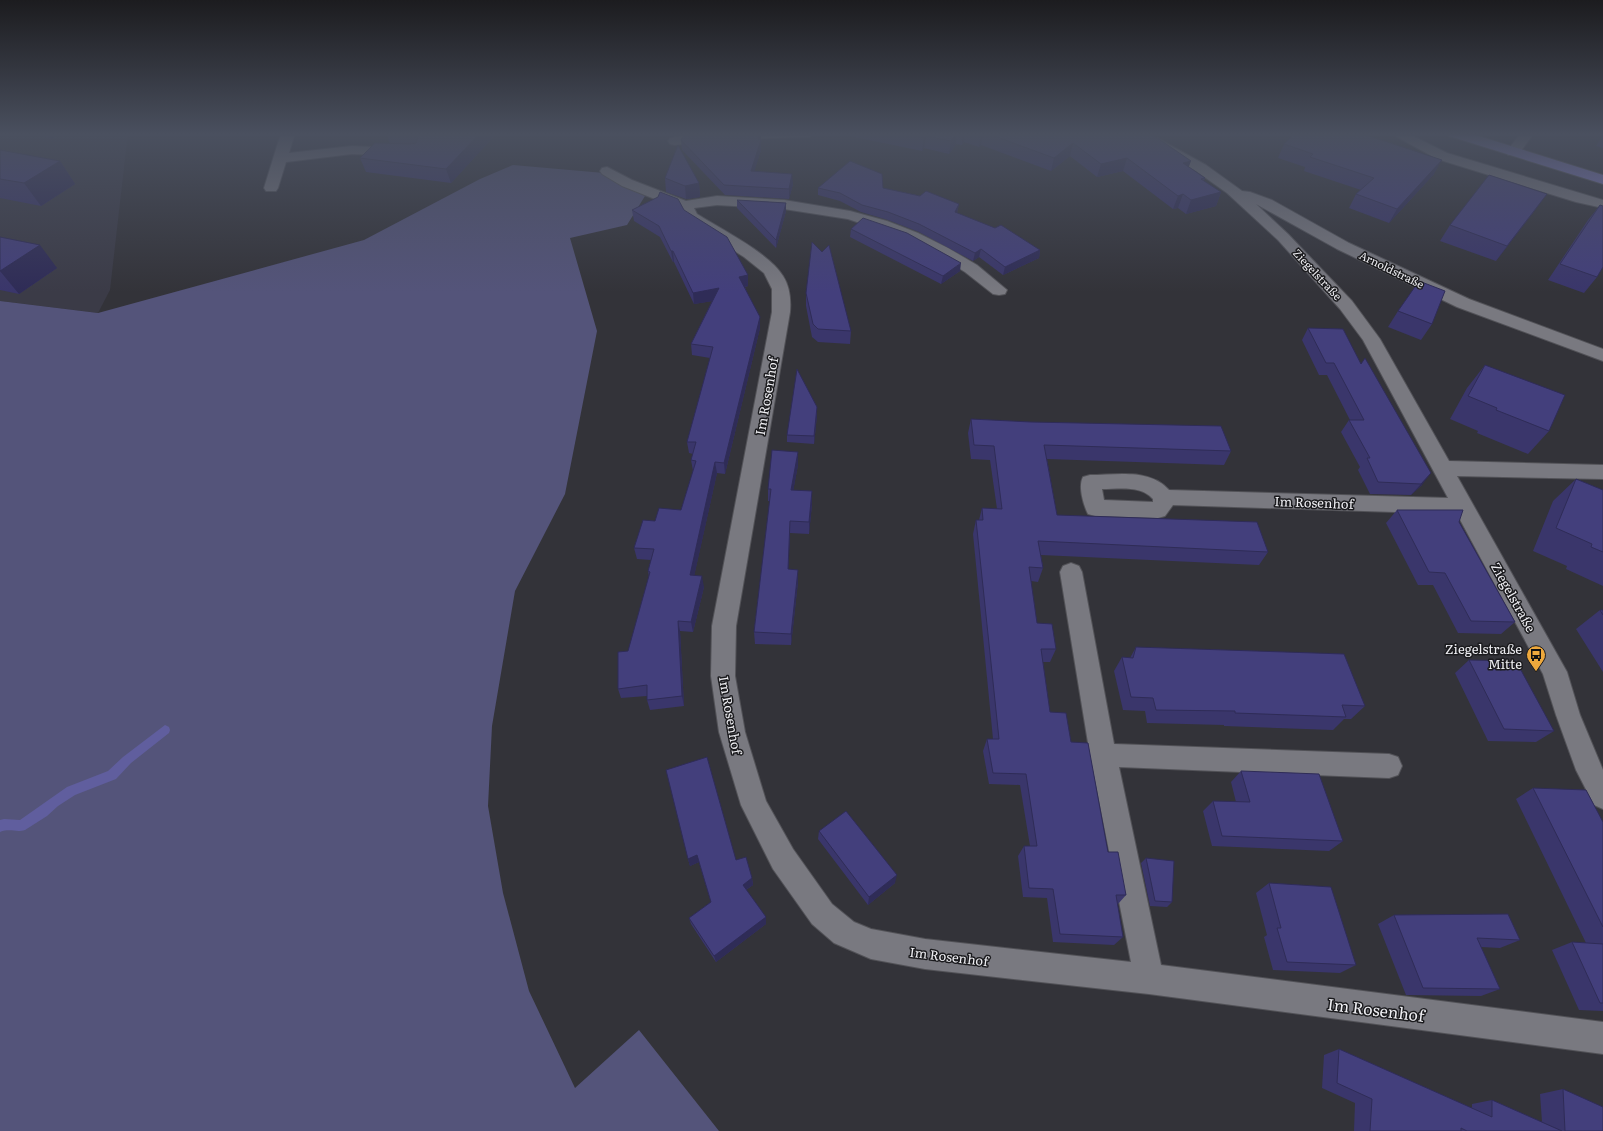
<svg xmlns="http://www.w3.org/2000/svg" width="1603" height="1131" font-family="Literata,serif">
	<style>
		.built { fill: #3b3b47 }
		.green { fill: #54547a }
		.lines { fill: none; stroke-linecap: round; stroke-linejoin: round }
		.stream { fill: #605e9e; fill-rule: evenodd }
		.minor-casing { stroke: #525257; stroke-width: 2 }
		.major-casing { stroke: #525257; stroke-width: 2 }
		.minor { fill: #797980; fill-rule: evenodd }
		.major { fill: #807ac4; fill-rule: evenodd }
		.wall { fill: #3a366b }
		.shaded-wall { fill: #2f2c57 }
		.building { fill: #433f7c; stroke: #2f2c57 }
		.labels { text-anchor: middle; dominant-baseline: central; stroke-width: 3; stroke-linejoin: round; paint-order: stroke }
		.far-street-label { font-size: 11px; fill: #efeff3; stroke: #1b1b1e }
		.street-label { font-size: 13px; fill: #efeff3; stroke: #1b1b1e }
		.poi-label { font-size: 13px; fill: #efeff3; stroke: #1b1b1e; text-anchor: end }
		.near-street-label { font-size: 16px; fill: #efeff3; stroke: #1b1b1e }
	</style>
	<rect width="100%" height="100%" fill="#333339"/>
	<!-- built -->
	<path class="built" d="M 0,133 L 128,133 L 110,290 L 98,313 L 0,301 Z"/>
	<!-- green -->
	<path class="green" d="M 513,165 L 604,173 L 645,196 L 627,225 L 570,238 L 597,331 L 565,494 L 515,591 L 492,726 L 488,806 L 503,893 L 529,991 L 575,1088 L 639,1030 L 719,1131 L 0,1131 L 0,301 L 98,313 L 364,240 L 480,179 Z"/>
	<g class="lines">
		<!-- stream -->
		<path class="stream" d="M 165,725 L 169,727 L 170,730 L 169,733 L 131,763 L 116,779 L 75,795 L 58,806 L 47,816 L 25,830 C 16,833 11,828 0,832 L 0,820 L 4,819 L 20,820 L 67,787 L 108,771 L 123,757 Z"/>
		<defs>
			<path id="minor" d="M 281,133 L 295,133 L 289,153 L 352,146 L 397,148 L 402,149 L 404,152 L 402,155 L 397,156 L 352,154 L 286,162 L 278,188 L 276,191 L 266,191 L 264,188 Z
				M 712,133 L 815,133 L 809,137 L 739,139 L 675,145 L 670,144 L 668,141 L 670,138 L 675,137 Z
				M 1131,133 L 1148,133 L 1206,165 L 1242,191 L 1250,192 L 1272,200 L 1349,243 L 1469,299 L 1603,349 L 1603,361 L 1457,307 L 1337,249 L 1256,204 L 1288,234 L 1352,301 L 1380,339 L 1449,461 L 1603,465 L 1603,479 L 1457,476 L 1567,672 L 1580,715 L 1603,770 L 1603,809 L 1594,805 L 1576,770 L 1556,715 L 1543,674 L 1457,514 L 1173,505 L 1165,516 L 1158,518 L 1095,516 L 1088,514 C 1083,504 1078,486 1083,477 L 1090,475 C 1116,475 1150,468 1169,490 L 1448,498 L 1363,340 L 1340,309 L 1278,240 L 1227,193 L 1196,171 ZM 1102,489 C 1119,489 1141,485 1153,499 L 1153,502 L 1104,500 Z
				M 1390,133 L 1407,133 L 1447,153 L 1603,200 L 1603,208 L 1576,202 L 1437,159 Z
				M 1521,133 L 1534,133 L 1518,155 L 1508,155 L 1506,152 Z
				M 607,167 L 632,180 L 686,201 L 717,196 L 784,200 L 850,211 L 887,221 L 918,233 L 948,248 L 977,265 L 1007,290 L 1005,294 L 999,295 L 993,294 L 965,272 L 936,254 L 907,239 L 848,219 L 784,209 L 717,205 L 694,208 L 697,214 C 721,229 769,253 783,276 C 790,287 791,300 790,312 L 736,626 L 735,676 L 745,732 L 766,801 L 793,849 L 832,904 L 854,922 L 871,929 L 925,939 L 1131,962 L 1090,755 L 1060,572 L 1063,566 L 1071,563 L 1079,566 L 1082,572 L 1114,744 L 1389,754 L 1398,757 L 1402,766 L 1398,775 L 1389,778 L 1119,767 L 1161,965 L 1603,1022 L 1603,1054 L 1149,994 L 925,969 L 871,959 L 834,943 L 812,924 L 773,869 L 741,805 L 719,732 L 711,676 L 712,626 L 772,312 L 772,289 L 764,273 L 744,257 L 686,220 L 680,209 L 622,186 L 602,174 L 600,171 L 602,168 Z"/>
			<path id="major" d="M 1448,133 L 1469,133 L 1603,175 L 1603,184 L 1449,136 Z"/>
		</defs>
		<!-- minor casing -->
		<use href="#minor" class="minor-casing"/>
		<!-- major casing -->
		<use href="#major" class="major-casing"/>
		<!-- minor -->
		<use href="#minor" class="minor"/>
		<!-- major -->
		<use href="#major" class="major"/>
	</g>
	<!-- wall -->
	<path class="wall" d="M 33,133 L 62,133 L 51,139 Z
		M 386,133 L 497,133 L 451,183 L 366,172 L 360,158 L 390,144 Z
		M 845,133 L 1150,133 L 1189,167 L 1205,178 L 1204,181 L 1221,192 L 1216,206 L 1186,214 L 1178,208 L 1173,209 L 1123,171 L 1097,177 L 1070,156 L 1051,171 L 981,145 L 979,147 L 964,142 L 962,145 L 956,144 L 949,154 L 924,148 L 922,151 L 845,135 Z
		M 1361,134 L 1434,174 L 1389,223 L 1349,208 L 1356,194 L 1361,190 L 1304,171 L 1305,167 L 1278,158 L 1284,144 Z
		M 1603,135 L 1603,148 L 1596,146 Z
		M 681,140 L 762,140 L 761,142 L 761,150 L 754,171 L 793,184 L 789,199 L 725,195 L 682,150 Z
		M 0,150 L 60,161 L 75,184 L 41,206 L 0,198 Z
		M 665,178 L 699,183 L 700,197 L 686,199 L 666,192 Z
		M 818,188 L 883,188 L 959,204 L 957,213 L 1040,250 L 1039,258 L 1003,275 L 979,257 L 973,261 L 919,232 L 888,220 L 861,212 L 840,201 L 818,195 Z
		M 737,200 L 786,203 L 786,211 L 776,248 L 737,208 Z
		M 1600,205 L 1597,277 L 1584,293 L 1548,280 L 1588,220 Z
		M 1536,209 L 1496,261 L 1440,241 L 1450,225 Z
		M 632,210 L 684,210 L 748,286 L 745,287 L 760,328 L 725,474 L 717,473 L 694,576 L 704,587 L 693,632 L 680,631 L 684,706 L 650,710 L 647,700 L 647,696 L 621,698 L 618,689 L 649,577 L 648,571 L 651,560 L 637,559 L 634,548 L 655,521 L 681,510 L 693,471 L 691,460 L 693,454 L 689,453 L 687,442 L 710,358 L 692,355 L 691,344 L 712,301 L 694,304 L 674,262 L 673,262 L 660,237 L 634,221 Z
		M 851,229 L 960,271 L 941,284 L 850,237 Z
		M 0,237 L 57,268 L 19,294 L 0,290 Z
		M 806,293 L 851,331 L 850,344 L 818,342 L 812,337 L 806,306 Z
		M 1398,311 L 1432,324 L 1421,340 L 1388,327 Z
		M 1308,328 L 1343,329 L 1422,485 L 1411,495 L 1370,494 L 1358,470 L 1360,467 L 1341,432 L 1349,420 L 1350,420 L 1327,375 L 1319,375 L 1302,340 Z
		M 1485,365 L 1549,431 L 1528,454 L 1477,433 L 1478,431 L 1450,419 L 1467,388 Z
		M 817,407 L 817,415 L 814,444 L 787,442 L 787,435 Z
		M 971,419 L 1231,451 L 1224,465 L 1047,459 L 1057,515 L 1268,552 L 1259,565 L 1041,555 L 1043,568 L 1038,582 L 1031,581 L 1037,623 L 1056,649 L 1050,662 L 1043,662 L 1050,712 L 1071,742 L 1108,852 L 1126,895 L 1118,904 L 1117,904 L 1123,937 L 1114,945 L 1053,942 L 1047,898 L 1023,897 L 1018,856 L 1024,846 L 1030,846 L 1020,785 L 989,784 L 983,751 L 987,739 L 993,739 L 973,534 L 976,520 L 979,520 L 982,508 L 997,509 L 990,460 L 971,459 L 968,433 Z
		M 798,452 L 798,465 L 793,491 L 812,504 L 809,534 L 790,533 L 788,569 L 798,582 L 791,645 L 755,644 L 754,632 L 770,501 L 768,501 L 768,489 Z
		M 1576,479 L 1603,490 L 1603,586 L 1566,569 L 1567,566 L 1533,551 L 1553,501 Z
		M 1397,510 L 1459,522 L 1515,622 L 1501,634 L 1458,633 L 1433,585 L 1418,585 L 1386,523 Z
		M 1600,610 L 1603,610 L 1603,672 L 1576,629 Z
		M 1136,647 L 1365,706 L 1351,719 L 1344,719 L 1333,730 L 1224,726 L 1224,725 L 1147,723 L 1145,711 L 1123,710 L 1114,671 L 1122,657 L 1130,658 Z
		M 1469,660 L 1554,731 L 1536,742 L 1488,741 L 1455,673 Z
		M 1241,771 L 1343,841 L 1329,851 L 1212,846 L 1203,811 L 1213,801 L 1236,802 L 1231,782 Z
		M 1533,788 L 1603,822 L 1603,1011 L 1579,1010 L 1552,950 L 1572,942 L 1586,943 L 1516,799 Z
		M 819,831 L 895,883 L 868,905 L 818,839 Z
		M 1146,858 L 1172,902 L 1167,907 L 1150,906 L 1141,863 Z
		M 688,859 L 736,860 L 752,878 L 753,885 L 746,890 L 766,917 L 766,924 L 716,962 L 691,924 L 689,918 L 711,902 L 699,862 L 690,866 Z
		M 1269,883 L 1356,965 L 1340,973 L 1273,970 L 1264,937 L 1267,935 L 1256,893 Z
		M 1394,915 L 1520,940 L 1500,948 L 1481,947 L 1500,989 L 1481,996 L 1406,995 L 1378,924 Z
		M 1339,1049 L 1472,1108 L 1472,1104 L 1492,1100 L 1542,1122 L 1540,1094 L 1563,1089 L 1603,1131 L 1354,1131 L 1355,1103 L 1322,1088 L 1324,1055 Z"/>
	<!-- shaded-wall -->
	<path class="shaded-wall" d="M 48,133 L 62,133 L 51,139 Z
		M 480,133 L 497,133 L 451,183 L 446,169 Z
		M 674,133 L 694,133 L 674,136 Z
		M 760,133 L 761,133 L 761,150 L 751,182 L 751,171 L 758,139 Z
		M 956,133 L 957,133 L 956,144 L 949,154 L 951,141 Z
		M 963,133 L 965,133 L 964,142 L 962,145 Z
		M 982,133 L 983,133 L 981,145 L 979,147 L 981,134 Z
		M 926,136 L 924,148 L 922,151 L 924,138 Z
		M 1073,143 L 1070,156 L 1051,171 L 1054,158 Z
		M 1127,158 L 1123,171 L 1097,177 L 1101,164 Z
		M 1442,160 L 1434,174 L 1389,223 L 1397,209 Z
		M 60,161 L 75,184 L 41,206 L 24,183 Z
		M 1191,161 L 1186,174 L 1183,163 Z
		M 792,174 L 793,184 L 789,199 L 789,189 Z
		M 699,183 L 700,197 L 686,199 L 685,186 Z
		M 1221,192 L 1216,206 L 1186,214 L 1191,200 Z
		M 1183,194 L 1178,208 L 1173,209 L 1178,196 Z
		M 1547,194 L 1536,209 L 1496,261 L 1507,246 Z
		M 786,203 L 786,211 L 776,248 L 776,240 Z
		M 959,204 L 957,212 L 954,220 L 955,212 Z
		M 40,245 L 57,268 L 19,294 L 0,271 Z
		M 981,249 L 979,257 L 973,261 L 975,253 Z
		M 1040,250 L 1039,258 L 1003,275 L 1005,267 Z
		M 671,251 L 673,251 L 674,262 L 673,262 Z
		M 961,263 L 960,271 L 941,284 L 943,276 Z
		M 748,275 L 748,286 L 740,288 L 739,277 Z
		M 719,288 L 720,300 L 694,304 L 693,293 Z
		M 760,317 L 760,328 L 725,474 L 724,463 Z
		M 817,407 L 817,415 L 814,444 L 814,436 Z
		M 798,452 L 798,465 L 791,503 L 791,490 Z
		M 715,462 L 717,473 L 692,586 L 690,575 Z
		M 1431,473 L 1422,485 L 1411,495 Z
		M 812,491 L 812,504 L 809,534 L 809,522 Z
		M 790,521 L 790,533 L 788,581 L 788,569 Z
		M 798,570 L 798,582 L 791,645 L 791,634 Z
		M 702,576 L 704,587 L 693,632 L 691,622 Z
		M 678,621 L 680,631 L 684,706 L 682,696 Z
		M 697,855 L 699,862 L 690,866 L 688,859 Z
		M 897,875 L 895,883 L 868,905 L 869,897 Z
		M 752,878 L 753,885 L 744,891 L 743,885 Z
		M 766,917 L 766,924 L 716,962 L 714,956 Z"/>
	<!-- building -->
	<path class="building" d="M 401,133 L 480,133 L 446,169 L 360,158 L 375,143 L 410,144 L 416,143 L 418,138 L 415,135 Z
		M 711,133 L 760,133 L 758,139 L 761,140 L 751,171 L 792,174 L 789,189 L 724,185 L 681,140 L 684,135 Z
		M 901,133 L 956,133 L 951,141 L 926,136 L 924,138 Z
		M 986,133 L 1150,133 L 1191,161 L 1183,163 L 1205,178 L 1201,179 L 1221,192 L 1191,200 L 1183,194 L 1178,196 L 1127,158 L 1101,164 L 1073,143 L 1054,158 Z
		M 1295,133 L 1360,133 L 1442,160 L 1397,209 L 1356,194 L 1374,178 L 1310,157 L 1313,154 L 1284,144 Z
		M 678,145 L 699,183 L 685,186 L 665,178 Z
		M 0,150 L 60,161 L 24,183 L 0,179 Z
		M 850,161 L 882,174 L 883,188 L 920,196 L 926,191 L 959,204 L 955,212 L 995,228 L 1001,225 L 1040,250 L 1005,267 L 981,249 L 975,253 L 919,224 L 888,212 L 862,205 L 840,193 L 818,188 Z
		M 1489,175 L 1547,194 L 1507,246 L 1450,225 Z
		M 660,192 L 678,199 L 684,210 L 727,237 L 748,275 L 739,277 L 760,317 L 724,463 L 715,462 L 690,575 L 702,576 L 691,622 L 678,621 L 682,696 L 647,700 L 647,685 L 618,689 L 618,652 L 628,651 L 650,572 L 648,571 L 654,549 L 634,548 L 643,520 L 655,521 L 659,508 L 681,510 L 696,461 L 691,460 L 696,442 L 687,442 L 713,347 L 691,344 L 719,288 L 693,293 L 673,251 L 671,251 L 659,226 L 632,210 L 658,197 Z
		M 737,200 L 786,203 L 776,240 L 741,204 Z
		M 1600,205 L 1603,206 L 1603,267 L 1597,277 L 1560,264 Z
		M 863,218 L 907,233 L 961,263 L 943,276 L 851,229 Z
		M 0,237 L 40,245 L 0,271 Z
		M 812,242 L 822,252 L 829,245 L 851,331 L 818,329 L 813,324 L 806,293 Z
		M 1419,281 L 1445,291 L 1432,324 L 1398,311 Z
		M 1308,328 L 1343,329 L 1361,364 L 1365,358 L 1431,473 L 1421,484 L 1378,482 L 1367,458 L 1370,458 L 1349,420 L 1364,420 L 1334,363 L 1326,363 Z
		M 1485,365 L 1565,395 L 1549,431 L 1496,410 L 1497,408 L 1468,396 Z
		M 797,369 L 817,407 L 814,436 L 787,435 Z
		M 971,419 L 1031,422 L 1221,426 L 1231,451 L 1044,445 L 1057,515 L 1257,522 L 1268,552 L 1038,541 L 1043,568 L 1029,567 L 1037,623 L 1052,624 L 1056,649 L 1041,649 L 1050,712 L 1066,713 L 1071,742 L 1088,743 L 1108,852 L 1118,852 L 1126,895 L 1116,895 L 1123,937 L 1060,934 L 1053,889 L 1029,888 L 1024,846 L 1037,846 L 1026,774 L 993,773 L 987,739 L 999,739 L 976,520 L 983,520 L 982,508 L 1002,509 L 994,446 L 974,445 Z
		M 772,450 L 798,452 L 791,490 L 812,491 L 809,522 L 790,521 L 788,569 L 798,570 L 791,634 L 754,632 L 771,489 L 768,489 Z
		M 1576,479 L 1603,490 L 1603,552 L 1591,547 L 1592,544 L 1556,528 Z
		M 1397,510 L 1463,510 L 1459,522 L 1515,622 L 1471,621 L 1445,573 L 1429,572 Z
		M 1600,610 L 1603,610 L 1603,615 Z
		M 1136,647 L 1344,654 L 1365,706 L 1342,705 L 1346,717 L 1235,713 L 1235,711 L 1156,710 L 1153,698 L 1131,697 L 1122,657 L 1133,658 Z
		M 1469,660 L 1516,661 L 1554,731 L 1504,729 Z
		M 707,757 L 736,860 L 746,857 L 752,878 L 743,885 L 766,917 L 714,956 L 689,918 L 711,902 L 697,855 L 688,859 L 666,770 Z
		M 1241,771 L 1319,774 L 1343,841 L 1222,836 L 1213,801 L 1250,802 Z
		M 1533,788 L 1586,790 L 1603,822 L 1603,927 Z
		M 846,811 L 897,875 L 869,897 L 819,831 Z
		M 1146,858 L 1174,861 L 1172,902 L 1155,901 Z
		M 1269,883 L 1331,887 L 1356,965 L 1287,962 L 1277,928 L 1281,928 Z
		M 1508,914 L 1520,940 L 1477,938 L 1500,989 L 1423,988 L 1394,915 Z
		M 1572,942 L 1603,944 L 1603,1003 L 1600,1003 Z
		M 1339,1049 L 1492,1117 L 1492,1100 L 1562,1131 L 1467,1131 L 1461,1128 L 1461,1131 L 1370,1131 L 1372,1099 L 1337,1083 Z
		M 1563,1089 L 1603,1107 L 1603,1131 L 1565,1131 Z"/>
	<!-- sky -->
	<linearGradient id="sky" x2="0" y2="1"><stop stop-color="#1c1c1f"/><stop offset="0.46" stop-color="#4a505f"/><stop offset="1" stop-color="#4a505f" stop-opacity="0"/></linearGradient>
	<rect width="1603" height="292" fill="url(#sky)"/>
	<!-- icons -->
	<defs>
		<symbol id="bus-pin" viewBox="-11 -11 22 30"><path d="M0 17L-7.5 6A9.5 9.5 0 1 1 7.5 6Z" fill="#eea83c" stroke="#1b1b1e"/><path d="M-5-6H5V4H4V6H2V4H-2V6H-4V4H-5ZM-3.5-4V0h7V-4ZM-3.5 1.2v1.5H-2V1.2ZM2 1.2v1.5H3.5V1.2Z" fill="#111"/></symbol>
	</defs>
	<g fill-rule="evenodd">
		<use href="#bus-pin" x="1525" y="644" width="22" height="30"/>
	</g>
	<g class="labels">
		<!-- far-street labels -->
		<g class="far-street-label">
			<text transform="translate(1392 269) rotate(26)">Arnoldstraße</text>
			<text transform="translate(1318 274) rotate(47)">Ziegelstraße</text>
		</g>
		<!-- street labels -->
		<g class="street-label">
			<text transform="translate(766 396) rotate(-80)">Im Rosenhof</text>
			<text transform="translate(1314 502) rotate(2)">Im Rosenhof</text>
			<text transform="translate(1514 597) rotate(61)">Ziegelstraße</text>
			<text transform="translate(731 715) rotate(80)">Im Rosenhof</text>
			<text transform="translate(949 956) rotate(7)">Im Rosenhof</text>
		</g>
		<!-- poi labels -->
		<g class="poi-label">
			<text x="1522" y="648">Ziegelstraße<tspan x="1522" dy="15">Mitte</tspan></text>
		</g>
		<!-- near-street labels -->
		<g class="near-street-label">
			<text transform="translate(1376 1009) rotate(7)">Im Rosenhof</text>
		</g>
	</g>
</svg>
